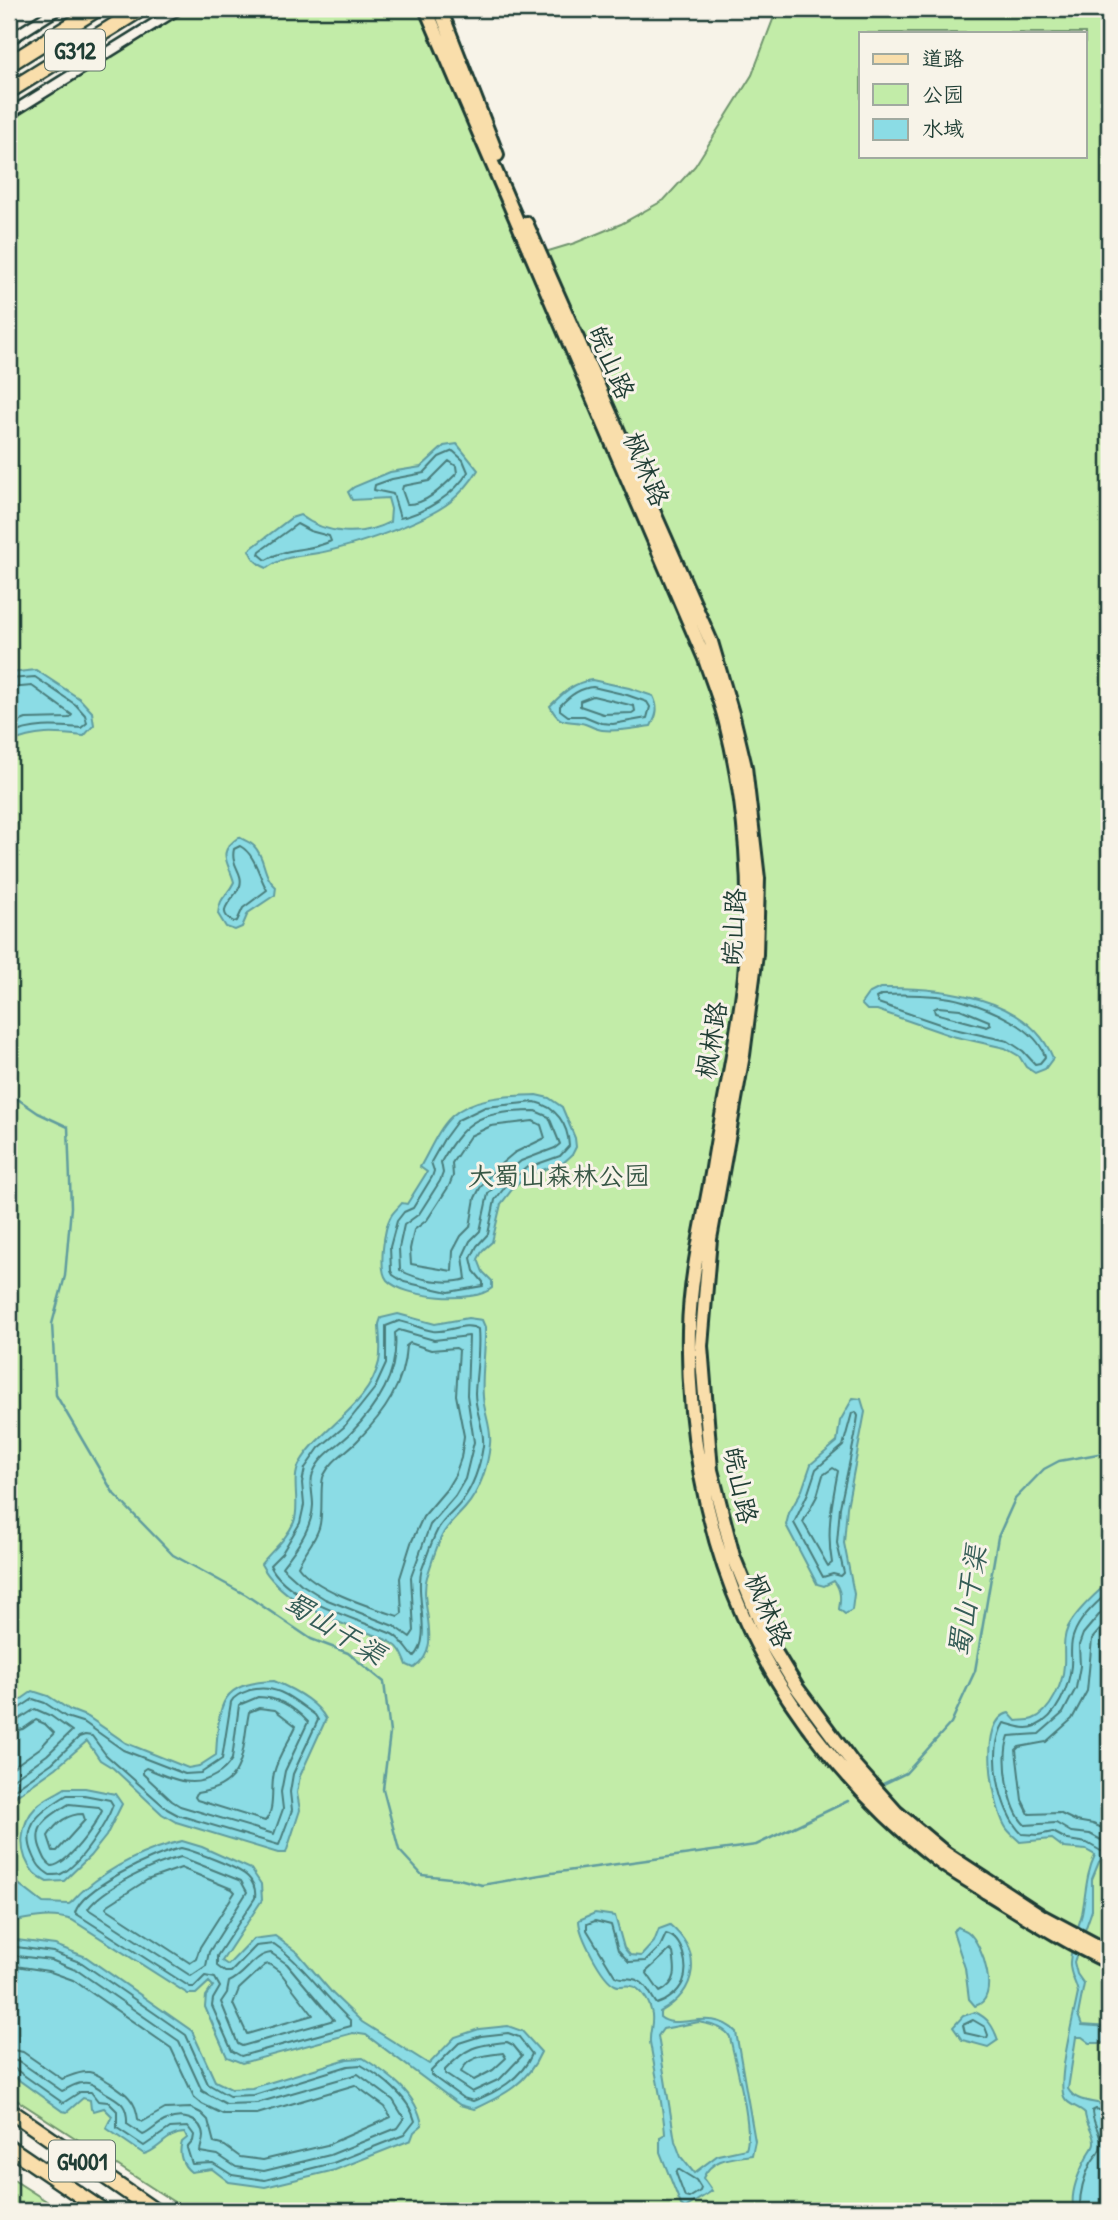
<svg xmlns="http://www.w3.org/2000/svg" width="1118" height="2220" font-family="'Patrick Hand','LXGW WenKai TC',sans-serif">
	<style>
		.green { fill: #c2eca8; stroke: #70946e; stroke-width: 2; fill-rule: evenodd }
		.water { fill: #8bdce5; stroke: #609c9e; stroke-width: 2; fill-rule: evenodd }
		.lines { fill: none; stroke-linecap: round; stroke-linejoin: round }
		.shore { stroke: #4a7d7b; stroke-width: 2 }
		.stream { stroke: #609c9e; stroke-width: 2.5 }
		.minor-casing { stroke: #1f3d34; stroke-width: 14 }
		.major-casing { stroke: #1f3d34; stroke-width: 18 }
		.highway-casing { stroke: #1f3d34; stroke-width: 19 }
		.minor { stroke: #f7f3e8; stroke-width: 9 }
		.major { stroke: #f9deab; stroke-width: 12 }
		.highway { stroke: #f9deab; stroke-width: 14 }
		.labels { text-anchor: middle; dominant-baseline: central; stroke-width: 6; stroke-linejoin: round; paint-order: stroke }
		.shield { fill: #f7f3e8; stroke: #60746a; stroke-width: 2 }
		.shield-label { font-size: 24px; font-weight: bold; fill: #1f3d34 }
		.street-label { font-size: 26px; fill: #1f3d34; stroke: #f7f3e8 }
		.park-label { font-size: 26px; fill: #375745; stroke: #f7f3e8 }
		.water-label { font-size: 28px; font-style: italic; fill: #355d57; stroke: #f7f3e8 }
	</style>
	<rect width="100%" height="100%" fill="#f7f3e8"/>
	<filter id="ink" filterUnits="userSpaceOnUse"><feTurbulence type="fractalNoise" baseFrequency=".0143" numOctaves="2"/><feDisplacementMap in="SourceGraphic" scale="14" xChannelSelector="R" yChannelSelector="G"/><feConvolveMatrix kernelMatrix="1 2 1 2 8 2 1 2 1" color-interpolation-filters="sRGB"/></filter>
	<g filter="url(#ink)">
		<!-- green -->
		<path class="green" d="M 178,9 L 426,9 L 532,256 L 575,243 L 621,224 L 664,200 L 695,166 L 752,75 L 777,9 L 1109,9 L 1109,2211 L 188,2211 L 9,2095 L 9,114 ZM 861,33 L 1085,33 L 1085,156 L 861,156 Z
			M 9,2177 L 62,2211 L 9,2211 Z"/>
		<!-- water -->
		<path class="water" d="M 457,444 L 478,470 C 471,482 461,493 450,502 C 423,523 351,547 318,553 C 297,557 286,555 267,568 C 257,564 253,560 249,550 L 291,518 L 300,515 C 326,535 362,537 390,522 L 391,509 L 388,498 L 352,500 L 348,492 L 354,487 L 390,472 L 421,467 L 444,446 Z
			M 36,670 L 80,699 L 92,712 L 94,725 L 84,736 C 55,733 36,731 9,743 L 9,673 Z
			M 592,680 L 629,688 L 653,696 C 659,708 657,715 651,726 C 636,728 618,732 602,730 C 594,729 588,724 581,723 C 564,720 559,724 550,706 C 563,693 574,682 592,680 Z
			M 239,837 C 243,840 251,842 254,846 C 266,858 262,876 276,887 L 275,895 L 248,913 L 242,927 L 235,930 L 226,927 L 218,914 C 219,897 228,895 234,882 C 229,862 215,853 239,837 Z
			M 880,988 C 938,987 1028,995 1053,1058 L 1045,1069 L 1035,1073 L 1026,1067 L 1019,1056 L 1005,1048 L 952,1036 L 877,1010 L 867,1010 L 861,1004 L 868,994 Z
			M 536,1095 L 549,1098 L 562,1107 L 575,1138 L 576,1147 L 572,1155 L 563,1163 L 531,1174 L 514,1187 L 501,1204 L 492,1242 L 483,1250 L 478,1259 L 483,1272 L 492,1281 L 492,1288 C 474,1304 404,1298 387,1280 C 378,1269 384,1228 391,1216 C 394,1211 399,1207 402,1203 L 407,1204 L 427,1172 L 420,1167 C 430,1150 438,1129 452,1116 C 474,1096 509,1096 536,1095 Z
			M 398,1314 L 435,1324 L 468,1318 L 482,1320 L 485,1327 C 486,1350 481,1375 483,1397 C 484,1413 492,1428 490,1444 C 488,1466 480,1491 465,1508 C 458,1516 450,1523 444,1532 C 436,1546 432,1562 427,1577 C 418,1605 445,1647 414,1668 L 407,1665 C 403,1656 401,1648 392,1643 C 380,1635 363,1632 350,1627 C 318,1614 278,1596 261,1564 C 272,1550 286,1540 294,1522 C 301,1503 290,1481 300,1463 C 321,1427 369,1406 379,1362 C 382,1349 379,1336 379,1324 L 381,1318 Z
			M 853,1398 L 861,1399 L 865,1412 L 847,1507 L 844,1543 L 854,1594 L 852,1610 L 845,1614 L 839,1609 C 841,1598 841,1590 834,1581 L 824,1586 L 817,1584 L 786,1525 L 789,1513 L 802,1490 L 811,1464 L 837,1442 L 840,1421 Z
			M 1109,1582 L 1109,1858 L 1106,1857 L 1099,1862 L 1092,1879 L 1092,1910 L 1074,1962 L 1077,1974 L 1084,1984 L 1078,2015 L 1082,2025 L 1109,2027 L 1109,2043 L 1090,2043 L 1082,2037 L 1076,2037 L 1068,2089 C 1077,2104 1095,2100 1109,2107 L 1109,2211 L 1074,2211 C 1069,2194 1078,2174 1086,2159 C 1088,2154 1093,2149 1094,2144 C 1095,2133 1085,2124 1085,2113 C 1079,2106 1068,2106 1064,2097 C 1057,2079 1074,2015 1078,1993 C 1076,1981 1069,1974 1070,1962 C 1071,1945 1078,1929 1082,1914 C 1086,1893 1086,1874 1095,1855 L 1086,1850 L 1064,1848 L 1052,1839 L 1020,1842 C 1015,1837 1008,1832 1005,1826 C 993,1805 977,1720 1009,1713 L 1016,1721 C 1021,1720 1028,1721 1033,1719 C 1051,1712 1063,1683 1064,1665 C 1065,1651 1062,1640 1068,1627 C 1077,1610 1095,1594 1109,1582 Z
			M 274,1681 C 293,1689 317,1702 326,1719 L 300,1776 L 297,1793 L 300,1810 L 286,1853 L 278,1853 L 176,1822 L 162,1814 L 113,1768 L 100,1760 L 87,1741 L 56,1768 L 9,1801 L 9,1708 L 33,1691 L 48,1696 L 70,1710 L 88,1717 L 126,1743 L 188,1768 L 199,1766 L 216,1755 C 219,1705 218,1683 274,1681 Z
			M 65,1788 L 85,1788 L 115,1794 L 122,1804 L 106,1836 L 90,1856 L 64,1881 L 47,1882 C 43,1880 37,1876 34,1873 C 17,1853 19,1824 37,1806 C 44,1799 56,1794 65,1788 Z
			M 182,1841 L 202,1847 L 251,1869 L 261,1884 L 262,1900 L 222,1961 L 228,1965 L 253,1939 L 275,1936 L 298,1953 L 333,1994 L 362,2022 L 429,2064 L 455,2037 L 479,2029 L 508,2026 L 522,2031 L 541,2052 C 527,2084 504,2095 474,2109 L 460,2105 L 366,2035 L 353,2033 L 242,2063 L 227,2057 L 205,2007 L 206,1996 L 213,1986 L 209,1982 L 196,1994 L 188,1994 L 72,1920 C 50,1913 31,1918 9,1922 L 9,1870 L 16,1882 L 43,1903 L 69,1904 C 75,1900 79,1893 85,1889 C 112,1866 147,1849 182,1841 Z
			M 595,1913 L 615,1916 L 624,1948 L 630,1955 L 641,1956 L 654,1942 L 659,1929 L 670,1925 C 703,1953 698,1991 660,2012 L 660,2017 C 677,2032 711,2006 736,2032 L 755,2141 L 752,2155 C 734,2158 712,2157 703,2178 L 712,2191 L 685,2208 L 681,2205 L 660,2152 L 660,2137 L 665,2134 C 663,2103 655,2073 650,2042 C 649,2031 655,2021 651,2010 C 649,2001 640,1987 631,1986 C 625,1984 621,1988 615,1985 C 602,1979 579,1935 579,1920 ZM 699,2022 C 710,2025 724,2026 730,2037 C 735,2062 754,2129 746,2149 L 718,2155 L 694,2173 L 681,2157 L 675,2141 L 658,2036 L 663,2029 Z
			M 958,1927 C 960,1928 966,1930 968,1932 C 983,1944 1001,2000 975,2006 L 969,1999 L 965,1968 L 953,1931 Z
			M 9,1939 L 55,1945 L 86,1957 L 192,2031 L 215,2081 L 231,2089 L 252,2088 L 347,2059 L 363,2058 C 388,2074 417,2093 422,2125 L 414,2132 L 411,2140 L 335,2170 L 265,2187 L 229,2182 L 212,2169 L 191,2172 C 182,2165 178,2154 182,2142 L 187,2138 L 185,2133 C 166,2133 160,2150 144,2154 L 106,2128 L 112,2116 L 104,2108 L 94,2111 L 91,2109 L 90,2100 L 83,2098 L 67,2112 L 62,2111 L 9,2073 Z
			M 975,2012 C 988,2018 993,2026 998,2040 L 988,2047 L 962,2040 L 953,2027 L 963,2016 Z"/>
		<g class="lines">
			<!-- shore -->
			<path class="shore" d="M 453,451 L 463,460 L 468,472 C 455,494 425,513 400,518 L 393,494 L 374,490 L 375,485 L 392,479 L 424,473 L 439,457 Z
				M 449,461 L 456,466 L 457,473 C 444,486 426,505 407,504 L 402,490 L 403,486 L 429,481 Z
				M 297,524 L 310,531 L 329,536 L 331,541 C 310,552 289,546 266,560 L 259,554 L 260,551 Z
				M 9,679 L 35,677 L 76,705 L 85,715 L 87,723 L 81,728 C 55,726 33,724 9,735
				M 593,687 L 627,695 L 647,702 L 650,707 L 647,718 L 613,724 L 601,723 L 584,716 L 568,716 L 560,710 L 560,706 C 569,696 580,688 593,687 Z
				M 9,688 L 32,686 L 72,715 L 69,718 L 26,719 L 9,726
				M 593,696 L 634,706 L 635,711 L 632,713 L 603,714 L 580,706 L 580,701 Z
				M 240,846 C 256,855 258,875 267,890 L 243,908 L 237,921 L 234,922 C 212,911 236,898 240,886 C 244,872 230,866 234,849 Z
				M 882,995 C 908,994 938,994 963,1001 C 989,1008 1038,1028 1045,1057 L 1040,1063 L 1035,1064 L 1023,1051 L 1008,1041 L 954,1029 L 878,1003 L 876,998 Z
				M 938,1007 L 960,1009 L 989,1021 L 991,1025 L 987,1027 L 935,1013 L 934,1009 Z
				M 535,1102 C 556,1107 568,1124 569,1146 L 560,1156 L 526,1168 L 509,1182 L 495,1200 L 488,1234 L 477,1246 L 471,1258 L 474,1271 L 483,1282 L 483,1286 L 449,1292 L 404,1282 L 393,1275 L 391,1271 L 390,1247 L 397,1221 L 404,1212 L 413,1208 L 432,1177 L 434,1171 L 431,1162 L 444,1139 L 458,1120 L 485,1107 Z
				M 535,1111 L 549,1117 L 560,1144 L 555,1148 L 521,1161 L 503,1176 L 488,1194 L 480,1231 L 470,1241 L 463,1256 L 466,1279 C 448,1285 417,1280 400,1270 L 399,1248 L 404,1225 L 419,1214 L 440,1181 L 443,1173 L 441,1162 C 467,1116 483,1112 535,1111 Z
				M 533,1121 L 541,1125 L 545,1138 L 514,1153 L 495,1169 L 480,1188 L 475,1198 L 470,1227 L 461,1236 L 453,1251 L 452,1271 L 411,1264 L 410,1249 L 414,1230 L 427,1220 L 449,1186 L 453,1176 L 452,1163 L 470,1136 L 491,1126 Z
				M 399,1321 C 410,1323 421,1329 433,1331 C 448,1333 465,1321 478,1329 C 480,1351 476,1372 475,1393 C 475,1412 485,1428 483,1446 C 480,1466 474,1485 462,1501 C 455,1511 444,1518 438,1529 C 431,1542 427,1556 422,1569 C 414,1594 433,1639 414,1657 C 407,1650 402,1639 392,1634 C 358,1619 287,1601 270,1565 L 282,1553 L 300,1523 L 304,1505 L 302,1483 L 305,1468 L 319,1448 L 344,1427 L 375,1388 L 386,1364 L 386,1326 Z
				M 399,1330 L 434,1340 L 469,1336 L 467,1395 L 474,1442 L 465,1479 L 455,1496 L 430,1525 L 411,1577 L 414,1631 L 410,1637 L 396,1627 L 325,1599 L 301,1584 L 282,1567 C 296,1549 312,1529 313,1505 C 313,1494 309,1483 313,1473 C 320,1455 338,1446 350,1434 C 378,1405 399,1374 395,1333 Z
				M 410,1343 L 431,1350 L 456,1348 L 459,1350 L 456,1395 L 464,1436 L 461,1458 L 455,1475 L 446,1490 L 423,1517 L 411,1543 L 400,1578 L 402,1613 L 398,1616 C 370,1607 315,1590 298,1566 C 304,1553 315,1541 319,1528 C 324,1512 319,1484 324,1475 C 332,1459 347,1452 358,1440 C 385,1412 404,1385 406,1346 Z
				M 856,1412 L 858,1416 L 855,1436 L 840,1507 L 837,1543 L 844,1573 L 841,1576 L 833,1574 L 823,1577 L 794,1523 L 808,1493 L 816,1469 L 843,1446 L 852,1413 Z
				M 833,1468 L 838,1471 C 832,1502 826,1531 832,1563 L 828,1566 L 803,1522 L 817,1496 L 823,1475 Z
				M 1109,1592 C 1097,1602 1079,1619 1074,1634 C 1069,1645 1072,1654 1071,1666 C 1069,1687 1057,1717 1036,1726 C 1024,1731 1014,1725 1004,1723 C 987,1750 999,1812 1022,1834 L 1038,1835 L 1053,1832 L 1068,1840 L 1087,1843 L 1101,1851 L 1109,1851
				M 1109,1603 L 1083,1634 L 1079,1645 L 1080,1666 L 1076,1688 L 1063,1713 L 1039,1734 L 1009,1736 C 1001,1758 1008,1809 1025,1825 L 1056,1823 L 1071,1832 L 1090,1834 L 1103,1841 L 1109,1842
				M 1109,1619 L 1092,1639 L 1087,1691 L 1072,1719 L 1046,1742 L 1019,1747 L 1016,1750 L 1022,1800 L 1029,1814 L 1059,1813 L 1076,1821 L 1093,1824 L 1109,1831
				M 258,1697 C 278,1697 295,1708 308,1722 L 285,1771 L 281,1792 L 283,1809 L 274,1834 L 180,1806 L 172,1801 L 143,1774 L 143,1770 L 146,1768 C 171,1778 191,1790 216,1775 C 223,1771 228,1766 232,1759 L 239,1705 Z
				M 259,1708 L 275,1710 L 296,1726 C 289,1742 278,1756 274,1773 C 270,1789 276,1809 265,1821 L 197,1800 L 195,1797 L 197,1793 C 248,1786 241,1751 249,1712 Z
				M 9,1713 L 15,1711 L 33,1699 L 45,1703 L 66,1717 L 85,1723 L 123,1750 L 185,1774 L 201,1773 L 222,1759 L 231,1702 C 235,1695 242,1693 250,1690 C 277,1683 294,1700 315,1715 L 318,1720 L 293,1774 L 290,1792 L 292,1810 L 279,1845 L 178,1815 L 167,1809 L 106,1755 L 92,1736 L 85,1735 L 79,1737 L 52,1763 L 9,1793
				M 9,1721 L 18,1720 L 35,1709 L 51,1716 L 72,1731 L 47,1755 L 9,1782
				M 9,1732 L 23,1729 L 36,1720 L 45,1724 L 54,1733 L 40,1748 L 9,1770
				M 67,1795 L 84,1795 L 110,1800 L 113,1805 C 106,1824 80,1865 61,1874 C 59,1875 51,1875 50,1875 C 40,1869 37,1864 33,1854 C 20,1824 44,1809 67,1795 Z
				M 69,1804 L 99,1807 L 102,1811 C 95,1826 68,1864 52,1866 C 46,1862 45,1859 42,1852 C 30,1826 49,1816 69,1804 Z
				M 83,1814 L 85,1820 L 57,1851 L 53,1851 L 48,1836 C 56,1823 68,1814 83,1814 Z
				M 181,1848 C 194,1851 240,1868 248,1877 C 254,1883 256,1890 255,1898 L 217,1956 L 217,1966 L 225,1972 L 231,1972 L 256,1946 L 274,1944 C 304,1965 324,1996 351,2021 L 351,2026 L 241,2056 L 232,2051 L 212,2006 L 213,1999 L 220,1987 L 215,1978 L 205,1976 L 194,1987 L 190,1987 L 75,1913 C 82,1887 155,1854 181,1848 Z
				M 181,1857 L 241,1881 L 247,1892 L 209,1952 L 206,1966 L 191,1976 L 88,1909 C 102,1888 156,1863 181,1857 Z
				M 181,1868 L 232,1889 L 235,1892 L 200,1947 L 196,1959 L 190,1963 L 106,1908 L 108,1905 L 147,1880 Z
				M 595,1921 L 611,1925 L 618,1950 L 629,1962 L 646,1961 L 660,1947 L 666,1934 C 683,1938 689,1967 683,1982 C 678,1993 667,2001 657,2004 C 650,1995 646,1981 633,1979 C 625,1977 622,1980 615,1976 L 587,1930 L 587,1924 Z
				M 9,1946 L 53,1952 L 82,1963 L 186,2035 L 208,2084 L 229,2096 L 254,2095 L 348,2066 L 361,2065 C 382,2077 409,2097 415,2121 L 404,2135 L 333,2163 L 265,2180 L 232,2175 L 213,2163 L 192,2164 L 187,2148 L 193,2141 L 194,2135 L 188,2127 L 170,2128 L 144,2146 L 117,2128 L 117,2111 L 108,2102 L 98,2101 L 91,2092 L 80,2092 L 63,2103 L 15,2069 L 9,2068
				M 670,1950 L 673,1953 C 676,1970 678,1983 660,1992 L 646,1972 Z
				M 271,1953 L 287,1964 L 334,2020 L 242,2046 L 238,2044 L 221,2002 L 227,1993 L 229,1982 C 246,1975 253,1955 271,1953 Z
				M 9,1955 L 51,1960 L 78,1971 L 179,2041 L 202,2091 L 226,2104 L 257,2103 L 358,2074 L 393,2100 L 404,2118 L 397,2128 L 330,2155 L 264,2171 L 236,2167 L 218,2155 L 200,2152 C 200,2147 203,2142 203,2136 C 202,2118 181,2114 167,2120 C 158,2123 151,2132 143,2135 L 127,2124 C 128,2102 118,2101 103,2091 C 95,2086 92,2082 82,2083 C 75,2083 68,2089 62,2091 L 20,2062 L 9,2059
				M 269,1964 L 280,1972 L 313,2015 L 247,2034 L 233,2004 L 239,1989 L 265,1965 Z
				M 9,1965 L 48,1971 L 73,1980 L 171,2048 L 194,2097 L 202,2104 L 223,2114 L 257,2114 L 355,2085 L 385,2107 L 391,2117 L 327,2145 L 263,2160 L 240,2157 L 225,2146 L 214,2143 L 208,2120 L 201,2113 L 191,2108 L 165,2109 L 142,2122 L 138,2119 C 136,2099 124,2092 109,2082 C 102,2078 97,2073 89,2072 C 79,2071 71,2076 62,2079 L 23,2052 L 9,2049
				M 973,2020 L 985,2027 L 988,2035 L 987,2038 L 965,2033 L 963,2025 Z
				M 508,2033 L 519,2037 L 532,2054 C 522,2078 496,2093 473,2101 L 463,2098 L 431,2075 L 431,2071 L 459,2043 L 481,2036 Z
				M 507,2042 L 513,2045 L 522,2056 L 500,2079 L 472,2092 L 445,2074 L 445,2070 C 467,2047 475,2045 507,2042 Z
				M 503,2053 L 506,2058 L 493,2070 L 474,2080 L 461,2072 C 467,2056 487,2055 503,2053 Z
				M 678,2169 L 696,2180 L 701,2188 L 700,2191 L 689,2198 L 685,2197 L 676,2173 Z
				M 1080,2211 C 1079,2194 1083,2179 1091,2163 C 1094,2158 1098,2154 1100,2149 C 1104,2136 1092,2124 1092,2111 L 1096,2109 L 1109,2113"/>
			<!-- stream -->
			<path class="stream" d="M 9,1093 L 38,1113 L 68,1127 L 71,1207 L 65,1276 L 52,1324 L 56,1395 L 114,1494 L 173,1555 L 246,1595 L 311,1639 L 348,1653 L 384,1682 L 390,1733 L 383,1789 L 399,1850 L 422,1875 L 459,1879 L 482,1885 L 552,1873 L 756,1845 L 848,1801
				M 881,1785 L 906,1773 L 951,1723 L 975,1671 L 998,1537 L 1015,1499 L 1044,1469 L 1059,1461 L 1109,1452"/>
			<defs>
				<path id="minor" d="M 9,40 L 58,9
					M 9,114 L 178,9"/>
				<path id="major" d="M 426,9 L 705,659 C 712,680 721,701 726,723 C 746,802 753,895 745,976 C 738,1040 723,1104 713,1168 C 704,1221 690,1276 689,1330 C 687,1423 705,1530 743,1615 C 783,1707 857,1797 936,1859 C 951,1871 970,1881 986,1892 C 1027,1917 1066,1942 1109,1962
					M 440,9 L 497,155
					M 526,223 L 711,642 L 733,717 L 745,767 L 758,879 L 756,954 L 743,1055 L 710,1239 L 701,1346 L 711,1470 L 733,1556 L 766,1637 L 797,1688 L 854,1765 L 896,1812 L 945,1853 L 1043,1917 L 1109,1952"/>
				<path id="highway" d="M 9,64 L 97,9
					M 9,91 L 141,9
					M 9,2110 L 155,2211
					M 9,2147 L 103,2211"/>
			</defs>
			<!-- minor casing -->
			<use href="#minor" class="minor-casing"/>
			<!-- major casing -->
			<use href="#major" class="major-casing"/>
			<!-- highway casing -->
			<use href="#highway" class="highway-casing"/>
			<!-- minor -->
			<use href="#minor" class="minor"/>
			<!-- major -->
			<use href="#major" class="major"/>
			<!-- highway -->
			<use href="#highway" class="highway"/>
		</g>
	</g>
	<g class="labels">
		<!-- shield labels -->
		<g class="shield">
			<rect x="45" y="29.5" width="60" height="41" rx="5"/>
			<rect x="49" y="2140.5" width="66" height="41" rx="5"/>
		</g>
		<g class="shield-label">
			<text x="75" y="50">G312</text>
			<text x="82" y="2161">G4001</text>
		</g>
		<!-- street labels -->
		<g class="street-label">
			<text transform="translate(612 362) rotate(66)">皖山路</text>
			<text transform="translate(647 469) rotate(67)">枫林路</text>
			<text transform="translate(733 927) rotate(-87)">皖山路</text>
			<text transform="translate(711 1040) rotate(-81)">枫林路</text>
			<text transform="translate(741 1485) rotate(78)">皖山路</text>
			<text transform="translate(769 1610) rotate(66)">枫林路</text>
		</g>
		<!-- park labels -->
		<g class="park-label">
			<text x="559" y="1175">大蜀山森林公园</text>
		</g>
		<!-- water labels -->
		<g class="water-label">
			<text transform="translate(967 1601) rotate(-80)">蜀山干渠</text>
			<text transform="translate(335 1628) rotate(32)">蜀山干渠</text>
		</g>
	</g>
	<!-- margin -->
	<rect width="1118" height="2220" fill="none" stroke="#f7f3e8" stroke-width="35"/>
	<rect x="18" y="18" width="1083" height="2185" fill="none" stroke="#1f3d34" stroke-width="2.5" filter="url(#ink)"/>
	<!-- legend -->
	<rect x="859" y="32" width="228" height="126" fill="#f7f3e8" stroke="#a1aaa0" stroke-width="2"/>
	<rect x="873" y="54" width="35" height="10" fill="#f9deab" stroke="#a1aaa0" stroke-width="2"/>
	<text x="922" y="66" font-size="21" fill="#1f3d34">道路</text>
	<rect x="873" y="84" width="35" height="21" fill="#c2eca8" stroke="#a1aaa0" stroke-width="2"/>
	<text x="922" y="102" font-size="21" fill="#1f3d34">公园</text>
	<rect x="873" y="119" width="35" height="21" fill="#8bdce5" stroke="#a1aaa0" stroke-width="2"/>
	<text x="922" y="136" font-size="21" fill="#1f3d34">水域</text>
</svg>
